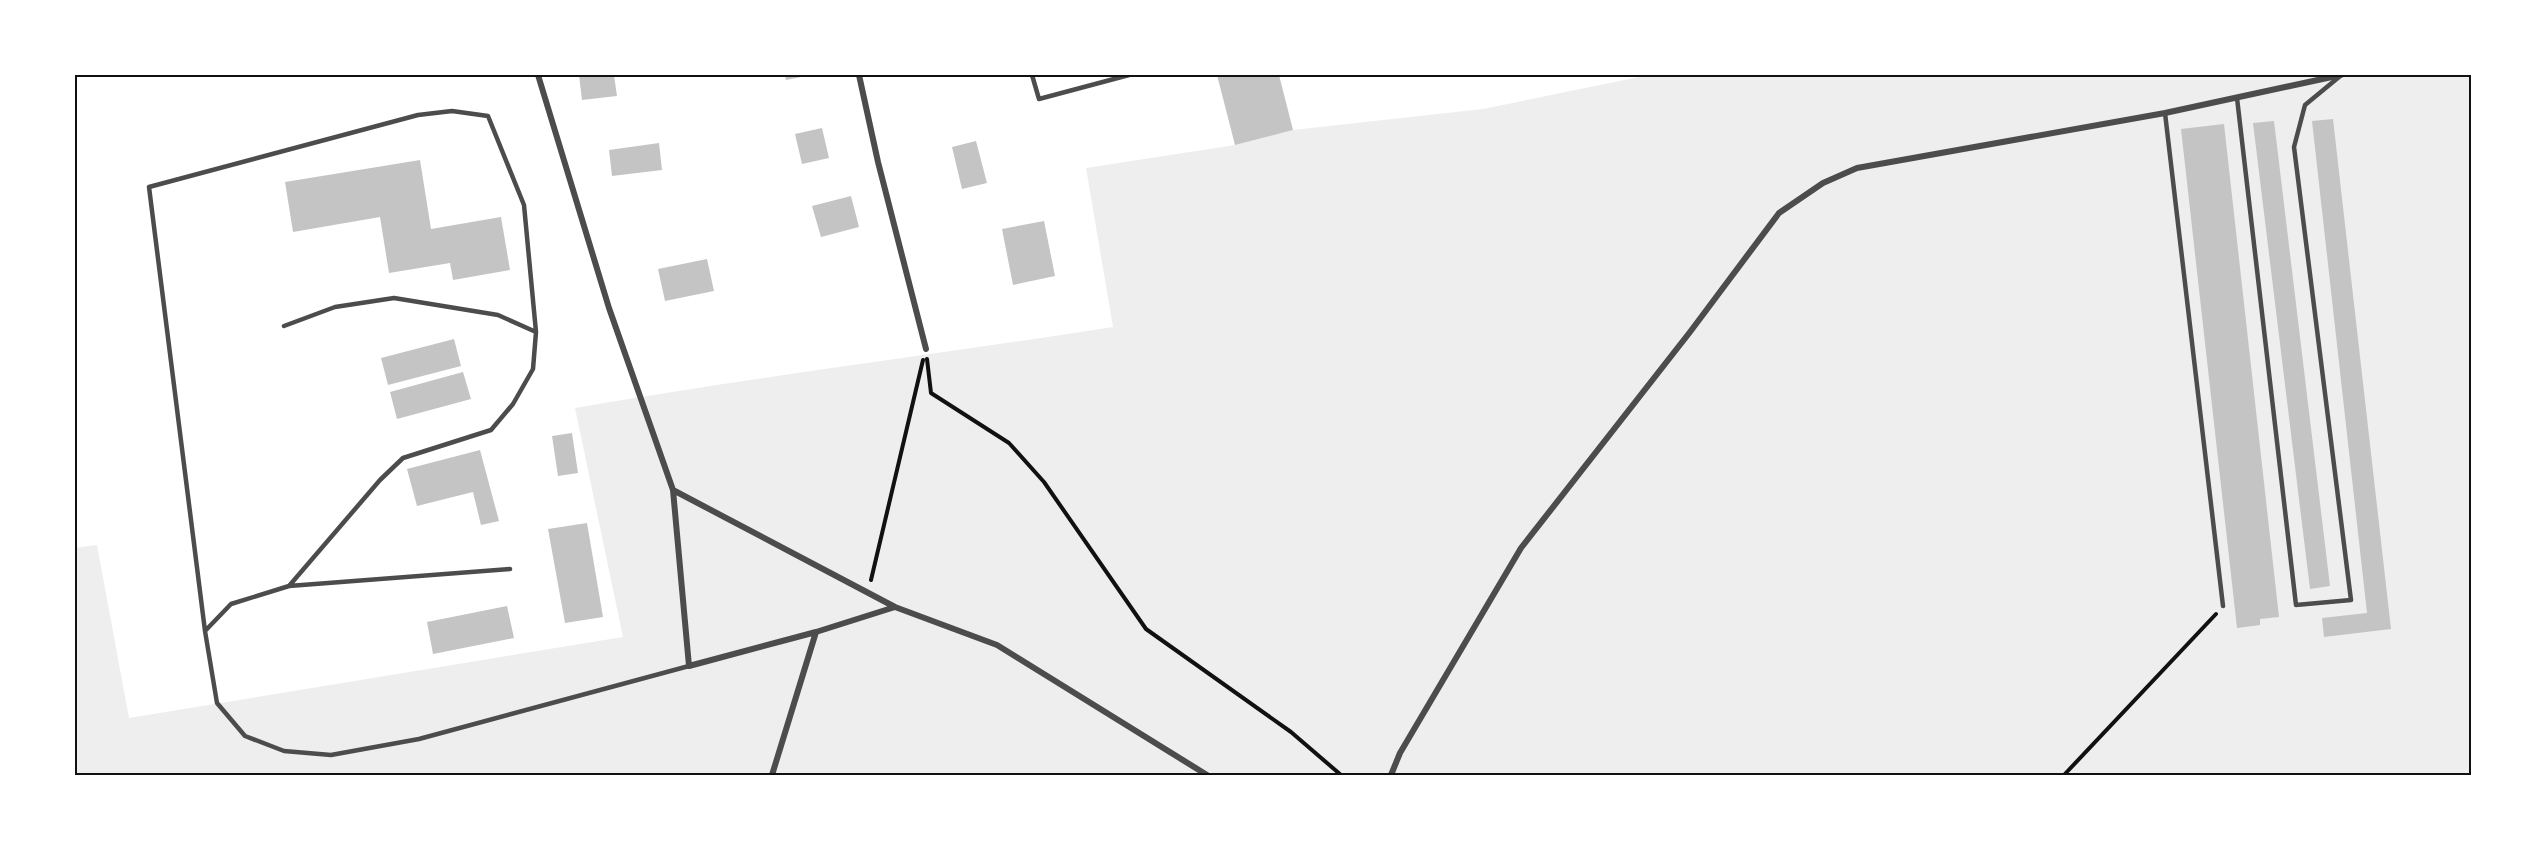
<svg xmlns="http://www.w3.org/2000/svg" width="2546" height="850" font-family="'Alegreya Sans',sans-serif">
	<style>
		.green { fill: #eee }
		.building { fill: #c4c4c4 }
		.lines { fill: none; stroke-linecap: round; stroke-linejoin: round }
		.path { stroke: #111; stroke-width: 4 }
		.service { stroke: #4c4c4c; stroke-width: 4.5 }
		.minor { stroke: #4c4c4c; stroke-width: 6 }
		.neatline { fill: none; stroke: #111; stroke-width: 2 }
	</style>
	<rect width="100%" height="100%" fill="#fff"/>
	<!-- green -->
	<path class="green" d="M 1649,75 L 2471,75 L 2471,775 L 75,775 L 75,548 L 97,545 L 129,718 L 623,637 L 575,408 C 754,377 934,355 1113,327 L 1086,168 L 1235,145 L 1293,130 L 1483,109 Z"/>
	<!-- building -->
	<path class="building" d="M 579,75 L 614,75 L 617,96 L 582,100 Z
		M 785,75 L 806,75 L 806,76 L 786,80 Z
		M 1217,75 L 1279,75 L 1293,130 L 1235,145 Z
		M 2333,119 L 2391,629 L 2324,637 L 2322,618 L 2367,613 L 2312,121 Z
		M 2274,121 L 2330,586 L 2310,589 L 2253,123 Z
		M 2224,124 L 2279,617 L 2260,619 L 2260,625 L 2237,628 L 2181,129 Z
		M 822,128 L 829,158 L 802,164 L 795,134 Z
		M 976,141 L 987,183 L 962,189 L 952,147 Z
		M 659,143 L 662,170 L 612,176 L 609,150 Z
		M 420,160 L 431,229 L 501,217 L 510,270 L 453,280 L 450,263 L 389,273 L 380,217 L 293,232 L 285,182 Z
		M 851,196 L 859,227 L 821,237 L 812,206 Z
		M 1044,221 L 1055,276 L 1013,285 L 1002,229 Z
		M 707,259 L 714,291 L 665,301 L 658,269 Z
		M 454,339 L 461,366 L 388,385 L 381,358 Z
		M 463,372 L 471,399 L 397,419 L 390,392 Z
		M 572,433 L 578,473 L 558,476 L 552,436 Z
		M 480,450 L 499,521 L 481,525 L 473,492 L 417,506 L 407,469 Z
		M 587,523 L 603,617 L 565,623 L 548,529 Z
		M 507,606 L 514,638 L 433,654 L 427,622 Z"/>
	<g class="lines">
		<!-- path -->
		<path class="path" d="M 927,359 L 931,393 L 1009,443 L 1044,482 L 1146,629 L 1291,732 L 1341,775
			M 871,580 L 923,360
			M 2064,775 L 2216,614"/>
		<!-- service -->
		<path class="service" d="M 1032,75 L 1039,99 L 1129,75
			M 2237,98 L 2296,605 L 2351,600 L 2294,147 L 2305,105 L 2339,77
			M 2165,113 L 2223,606
			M 284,326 L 335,307 L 394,298 L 498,315 L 536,332 L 533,369 L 513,404 L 491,430 L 403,458 L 380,480 L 289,586
			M 510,569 L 289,586 L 231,604 L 205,631 L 217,703 L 245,736 L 284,751 L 331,755 L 419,739 L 689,666
			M 205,631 L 149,187 L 418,115 L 452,111 L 488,116 L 524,205 L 536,332"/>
		<!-- minor -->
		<path class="minor" d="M 538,75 L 609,308 L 673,490 L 689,666 L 816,632 L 895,607 L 997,645 L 1207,775
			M 859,75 L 878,162 L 926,349
			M 673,490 L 895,607
			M 772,775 L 816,632
			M 1391,775 L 1400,753 L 1521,548 L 1690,332 L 1779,213 L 1823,183 L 1857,168 L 2165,113 L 2341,75"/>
	</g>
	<!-- border -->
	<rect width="2546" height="850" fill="none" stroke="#ffffff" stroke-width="153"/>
	<rect x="76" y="76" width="2394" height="698" class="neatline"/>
</svg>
